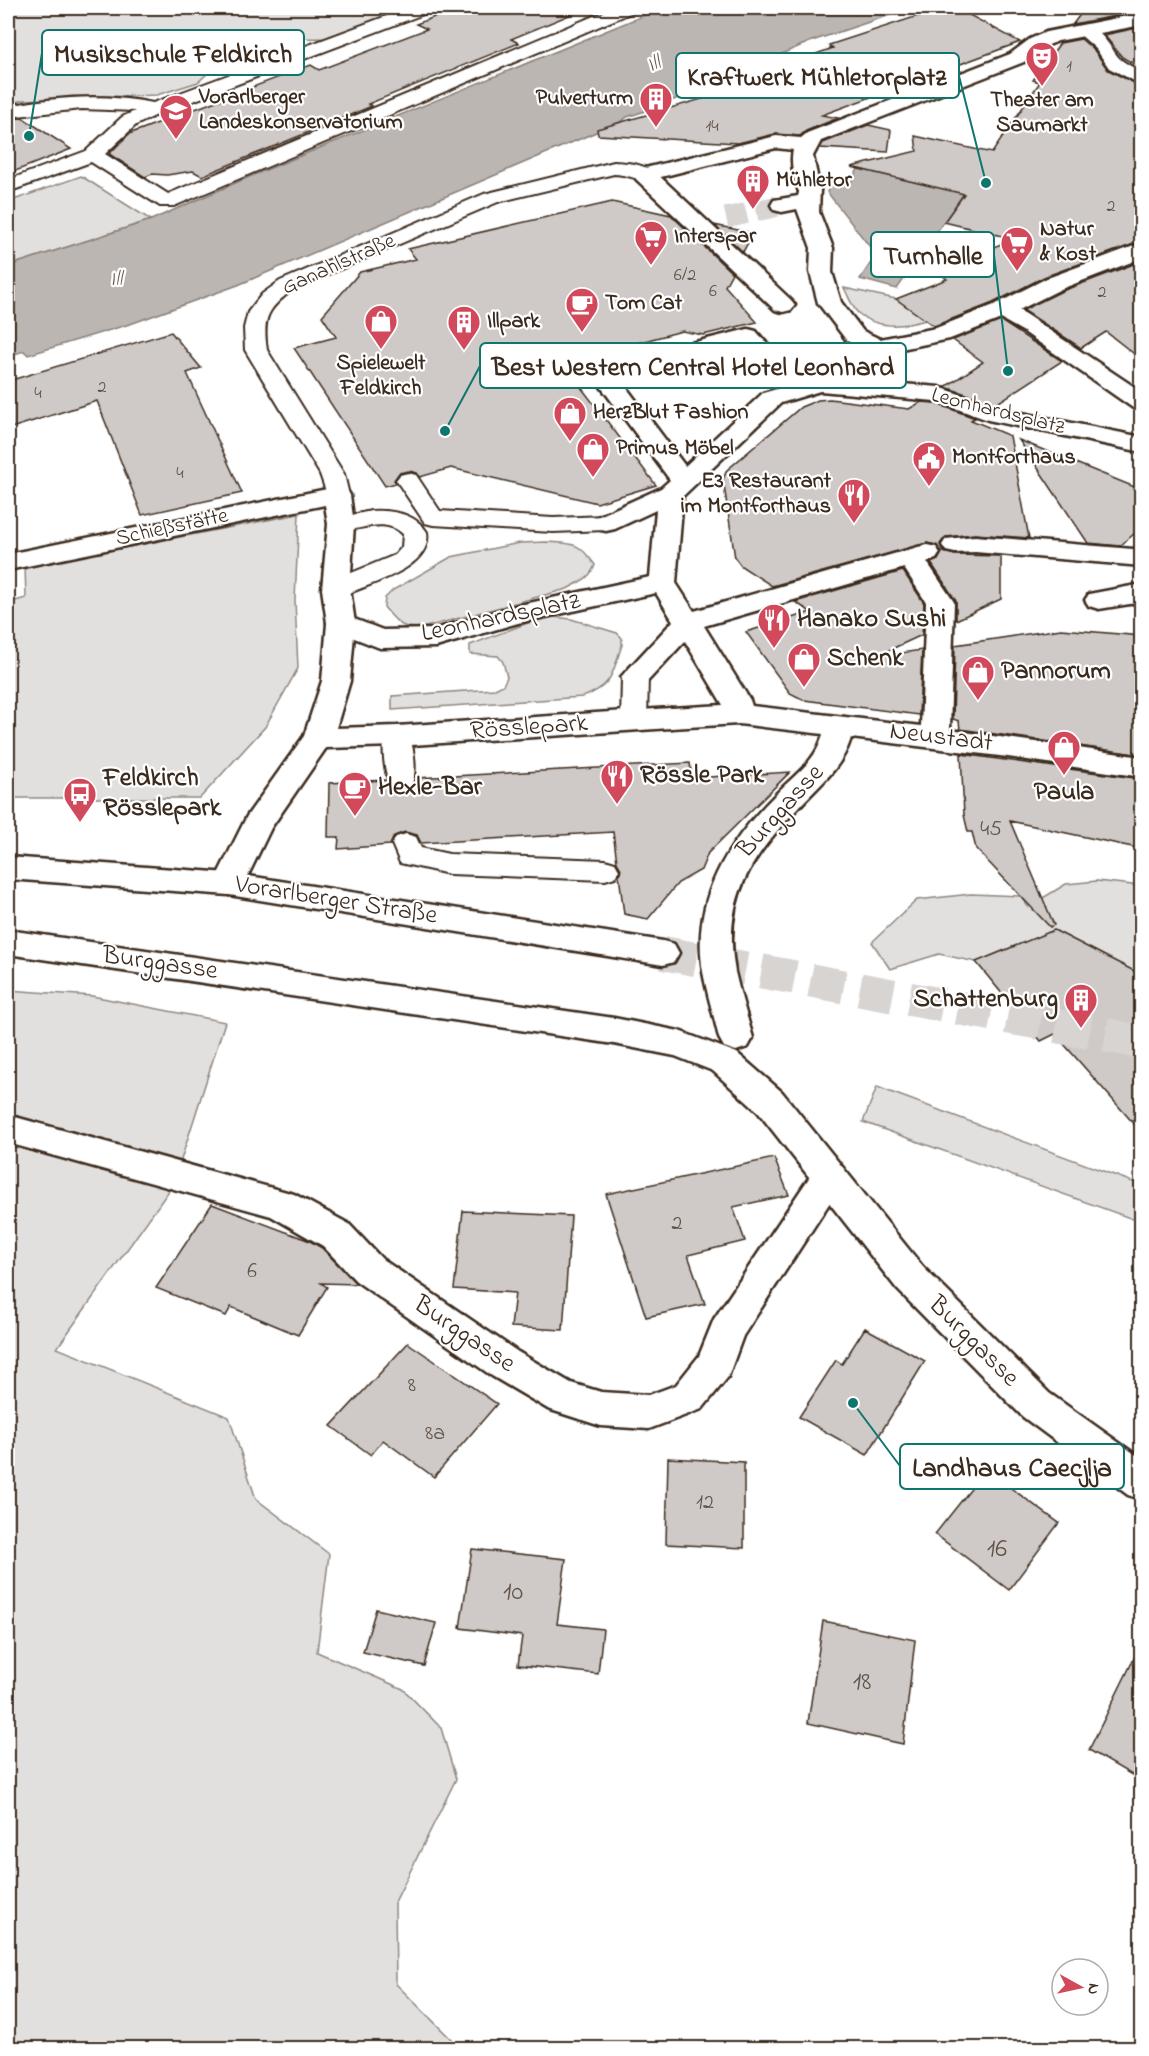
<svg xmlns="http://www.w3.org/2000/svg" width="1149" height="2056" font-family="'Indie Flower',sans-serif">
	<style>
		.green { fill: #e2e0de; stroke: #8e857e; stroke-width: 1.5 }
		.water { fill: #bcb6b3; stroke: #887e77; stroke-width: 1.5 }
		.building { fill: #cfcac7; stroke: #3b2a1e; stroke-width: 1.5 }
		.lines { fill: none; stroke-linecap: round; stroke-linejoin: round }
		.pedestrian-tunnel { stroke: #d8d4d2; stroke-width: 21; stroke-dasharray: 21 10; stroke-linecap: butt }
		.primary-tunnel { stroke: #d8d4d2; stroke-width: 34; stroke-dasharray: 34 16; stroke-linecap: butt }
		.service-casing { stroke: #3b2a1e; stroke-width: 4 }
		.pedestrian-casing { stroke: #3b2a1e; stroke-width: 5 }
		.minor-casing { stroke: #3b2a1e; stroke-width: 5 }
		.secondary-casing { stroke: #3b2a1e; stroke-width: 5 }
		.primary-casing { stroke: #3b2a1e; stroke-width: 5 }
		.service { fill: #fff; fill-rule: evenodd }
		.pedestrian { fill: #fff; fill-rule: evenodd }
		.minor { fill: #fff; fill-rule: evenodd }
		.secondary { fill: #fff; fill-rule: evenodd }
		.primary { fill: #fff; fill-rule: evenodd }
		.labels { text-anchor: middle; dominant-baseline: central; stroke-width: 4.5; stroke-linejoin: round; paint-order: stroke }
		.far-number-label { font-size: 18px; fill: #605248 }
		.far-water-label { font-size: 22px; font-style: italic; fill: #685b52; stroke: #fff }
		.far-poi-label { font-size: 22px; font-weight: bold; fill: #3b2a1e; stroke: #fff; text-anchor: start }
		.far-street-label { font-size: 22px; fill: #3b2a1e; stroke: #fff }
		.number-label { font-size: 22px; fill: #605248 }
		.street-label { font-size: 26px; fill: #3b2a1e; stroke: #fff }
		.poi-label { font-size: 26px; font-weight: bold; fill: #3b2a1e; stroke: #fff; text-anchor: start }
		.near-number-label { font-size: 27px; fill: #605248 }
		.leader { fill: none; stroke: #0f766e; stroke-width: 2 }
		.callout-dot { fill: #0f766e; stroke: #fff; stroke-width: 2 }
		.callout { fill: #fff; stroke: #0f766e; stroke-width: 2 }
		.callout-label { font-size: 27px; text-anchor: middle; font-weight: bold; fill: #3b2a1e }
	</style>
	<rect width="100%" height="100%" fill="#fff"/>
	<filter id="ink" filterUnits="userSpaceOnUse"><feTurbulence type="fractalNoise" baseFrequency=".0167" numOctaves="2"/><feDisplacementMap in="SourceGraphic" scale="12" xChannelSelector="R" yChannelSelector="G"/><feConvolveMatrix kernelMatrix="1 2 1 2 8 2 1 2 1" color-interpolation-filters="sRGB"/></filter>
	<g filter="url(#ink)">
		<!-- green -->
		<path class="green" d="M 8,8 L 421,8 L 340,38 L 246,39 L 198,82 L 157,95 L 23,100 L 8,104 Z
			M 81,176 L 151,220 L 8,266 L 8,202 Z
			M 844,288 L 896,299 L 926,320 C 904,326 877,330 858,313 C 852,307 848,295 844,288 Z
			M 299,514 L 295,600 L 298,668 L 265,727 L 200,798 L 8,798 L 8,603 L 26,598 L 25,567 Z
			M 546,542 C 574,544 578,541 595,565 C 590,579 579,582 567,589 L 426,627 C 402,630 399,625 384,607 L 385,598 L 393,590 L 451,557 L 520,543 Z
			M 553,617 L 571,619 L 617,633 L 622,638 L 622,645 C 612,673 614,685 583,697 L 392,710 L 392,696 L 495,689 L 503,685 L 507,677 L 503,662 L 498,656 L 470,654 L 470,645 L 538,619 Z
			M 1097,881 L 1141,886 L 1141,975 L 1054,930 L 976,962 L 939,954 L 890,969 L 872,942 L 917,900 L 971,894 L 1021,896 L 1028,907 L 1066,884 Z
			M 8,990 L 92,996 L 225,1022 L 173,1185 L 57,1348 L 229,1417 L 256,1499 L 329,1554 L 317,1652 L 403,1689 L 441,1728 L 456,1779 L 395,1902 L 396,1984 L 460,2048 L 8,2048 Z
			M 877,1087 L 1141,1185 L 1141,1222 L 863,1122 Z"/>
		<!-- water -->
		<path class="water" d="M 662,8 L 911,8 L 812,41 L 657,107 L 627,117 L 622,121 L 238,285 L 133,323 L 28,355 L 24,351 L 8,356 L 8,266 L 151,220 L 256,174 Z
			M 858,169 L 964,193 L 897,289 L 860,279 L 872,261 L 870,247 L 827,192 L 831,182 L 849,186 Z"/>
		<!-- building -->
		<path class="building" d="M 458,8 L 584,8 L 584,9 L 511,39 L 519,43 L 368,104 L 372,106 L 202,176 L 193,171 L 167,175 L 152,174 L 145,177 L 109,154 L 129,134 L 311,65 L 319,70 L 427,29 L 416,24 Z
			M 1085,8 L 1142,8 L 1142,11 L 1073,24 Z
			M 950,9 L 957,13 L 962,11 L 1020,42 L 822,115 L 838,118 L 806,131 L 800,136 L 775,134 L 738,143 L 598,135 L 597,129 L 737,89 L 731,84 L 833,48 L 829,45 L 933,11 L 937,13 Z
			M 1142,27 L 1142,69 L 1122,57 L 1104,35 Z
			M 1081,39 L 1094,50 L 1108,70 L 1142,87 L 1142,241 L 1044,277 L 993,303 L 934,326 L 896,299 L 947,279 L 934,269 L 1015,239 L 944,222 L 964,194 L 851,167 L 917,151 L 915,136 L 992,153 L 1040,82 L 1033,80 L 1060,43 Z
			M 23,118 L 71,149 L 8,174 L 8,119 Z
			M 868,125 L 891,130 L 888,152 L 820,148 L 823,143 Z
			M 612,202 L 671,215 L 732,273 L 725,286 L 757,322 L 703,335 L 682,331 L 637,343 L 629,354 L 567,369 L 656,485 L 597,503 L 451,468 L 420,477 L 417,473 L 409,471 L 399,473 L 394,480 L 396,483 L 385,486 L 294,348 L 336,337 L 322,316 L 360,272 L 416,259 L 408,249 Z
			M 714,225 L 753,233 L 743,252 Z
			M 1142,261 L 1142,360 L 1106,332 L 1081,348 L 1023,310 L 1062,291 Z
			M 1001,321 L 1062,361 L 996,404 L 945,387 L 983,362 L 953,340 Z
			M 171,332 L 201,368 L 187,373 L 242,493 L 142,515 L 97,401 L 8,429 L 8,381 Z
			M 830,399 L 909,409 L 921,402 L 935,403 L 975,418 L 971,420 L 1010,436 L 1029,538 L 975,534 L 946,537 L 940,544 L 944,552 L 955,555 L 1001,556 L 1001,599 L 956,620 L 956,601 L 931,563 L 938,560 L 942,552 L 936,545 L 927,543 L 772,586 L 741,566 L 735,558 L 723,479 L 727,470 L 801,407 L 818,400 Z
			M 1019,440 L 1142,490 L 1142,527 L 1120,546 L 1088,543 Z
			M 903,571 L 924,603 L 922,635 L 885,652 L 886,655 L 922,650 L 919,715 L 804,700 L 790,693 L 746,632 L 811,612 L 795,602 Z
			M 1061,629 L 1142,636 L 1142,755 L 960,729 L 959,721 L 953,719 L 955,645 Z
			M 961,754 L 1142,779 L 1142,849 L 1010,821 L 1054,925 L 1050,927 L 976,849 L 972,832 L 968,832 L 964,815 Z
			M 690,763 L 692,778 L 790,772 L 708,853 L 701,870 L 678,883 L 648,919 L 624,914 L 619,875 L 621,869 L 617,862 L 613,832 L 421,843 L 417,835 L 405,832 L 394,836 L 390,845 L 338,849 L 339,837 L 328,837 L 329,783 L 386,780 L 391,788 L 401,790 L 411,788 L 416,778 Z
			M 1054,930 L 1142,975 L 1142,1133 L 1055,1034 L 1041,1041 L 976,962 Z
			M 774,1158 L 789,1195 L 733,1207 L 745,1241 L 688,1255 L 705,1304 L 646,1317 L 606,1194 Z
			M 212,1204 L 310,1241 L 322,1248 L 357,1284 L 321,1283 L 327,1287 L 298,1335 L 231,1307 L 226,1316 L 156,1288 Z
			M 463,1211 L 571,1216 L 563,1330 L 511,1327 L 515,1293 L 454,1289 Z
			M 865,1328 L 925,1361 L 867,1455 L 799,1417 L 836,1360 L 842,1364 Z
			M 408,1343 L 497,1404 L 434,1477 L 383,1440 L 371,1455 L 331,1426 Z
			M 668,1458 L 744,1462 L 744,1548 L 666,1544 Z
			M 986,1470 L 1059,1523 L 1009,1590 L 935,1534 Z
			M 472,1549 L 566,1559 L 557,1624 L 603,1629 L 598,1674 L 518,1665 L 522,1636 L 460,1628 Z
			M 376,1609 L 436,1623 L 424,1666 L 363,1652 Z
			M 823,1621 L 915,1640 L 903,1744 L 808,1723 Z
			M 1142,1642 L 1142,1781 L 1089,1750 Z"/>
		<g class="lines">
			<!-- pedestrian-tunnel -->
			<path class="pedestrian-tunnel" d="M 726,218 L 782,205"/>
			<!-- primary-tunnel -->
			<path class="primary-tunnel" d="M 663,953 L 1142,1042"/>
			<defs>
				<path id="service" d="M 408,8 L 432,8 L 429,12 L 161,113 L 136,125 L 105,154 L 168,194 L 613,8 L 636,8 L 633,12 L 174,206 L 160,206 L 91,162 L 8,192 L 8,180 L 86,151 L 122,117 L 135,111 L 82,109 L 8,117 L 8,106 C 54,97 106,93 153,103 Z
					M 1085,26 C 1103,30 1109,47 1120,59 C 1126,64 1135,68 1142,72 L 1142,85 L 1109,68 L 1096,49 L 1076,31 L 1079,27 Z
					M 614,162 C 628,163 645,163 655,175 L 652,179 C 640,182 627,174 614,174 L 498,202 L 294,289 C 268,308 262,317 267,350 L 344,474 L 349,495 L 345,500 L 337,502 L 329,500 L 320,474 L 245,350 L 244,328 L 248,312 L 262,294 L 280,281 L 484,194 Z
					M 408,473 L 416,475 L 440,511 L 553,518 L 606,516 L 614,518 L 618,523 L 614,528 L 606,530 L 553,532 L 433,525 L 425,523 L 396,480 L 400,475 Z
					M 371,511 C 391,510 415,513 427,532 C 433,568 371,583 345,595 L 336,597 L 327,595 L 324,589 L 327,583 L 395,555 L 402,547 L 403,534 C 381,514 357,535 333,529 L 329,524 L 333,519 Z
					M 635,668 L 644,671 L 648,677 L 647,721 L 643,727 L 634,730 L 625,727 L 621,721 L 622,677 L 626,671 Z
					M 397,727 L 406,730 C 414,742 418,773 411,786 L 401,788 L 391,786 C 384,773 380,742 388,730 Z
					M 406,834 L 416,837 L 421,848 L 449,854 L 605,860 L 615,863 L 619,870 L 615,877 L 605,880 L 449,874 L 400,863 L 392,844 L 396,837 Z"/>
				<path id="pedestrian" d="M 645,169 L 653,170 L 791,300 L 795,305 L 791,310 L 783,312 L 775,310 L 637,180 L 634,175 L 637,170 Z
					M 809,184 L 817,185 L 820,190 L 819,212 L 833,248 L 832,272 L 841,302 L 863,331 L 880,339 L 936,328 L 994,305 L 1045,279 L 1142,243 L 1142,258 L 1061,289 L 1019,310 L 1142,392 L 1142,410 L 1133,408 L 1024,332 L 1001,319 L 950,339 L 877,354 L 847,341 L 818,303 L 810,272 L 811,248 L 797,209 L 782,212 L 774,210 L 771,205 L 774,200 L 798,196 L 801,185 Z
					M 748,329 L 756,331 L 800,382 L 818,377 L 939,387 L 1003,409 L 1142,437 L 1142,452 L 988,420 L 935,401 L 820,391 L 781,403 L 683,496 L 676,583 L 694,611 L 918,547 L 927,545 L 936,547 L 940,553 L 936,559 L 927,562 L 954,602 L 950,730 L 1142,757 L 1142,777 L 1008,757 L 851,738 C 842,768 820,784 800,806 C 751,857 722,898 735,972 C 740,994 747,1016 753,1038 L 748,1047 L 736,1051 L 724,1047 L 719,1038 C 714,1016 707,994 703,972 C 691,899 727,843 776,794 C 794,775 817,761 823,734 L 739,724 L 671,728 L 661,725 L 657,718 L 661,711 L 671,708 L 723,705 L 685,641 L 645,684 L 635,686 L 625,684 L 621,677 L 673,621 L 656,593 L 518,623 L 436,647 L 380,648 L 331,629 L 327,623 L 331,617 L 341,614 L 383,630 L 435,629 L 515,606 L 650,577 L 656,510 L 615,529 L 606,531 L 597,529 L 593,523 L 597,517 L 661,488 L 670,480 L 590,372 L 593,367 ZM 743,344 L 780,388 L 763,393 L 685,466 L 617,375 ZM 904,568 L 926,602 L 921,726 L 752,706 L 750,700 L 704,626 Z
					M 975,536 L 1133,549 L 1142,547 L 1142,566 L 975,552 L 955,553 L 946,551 L 942,545 L 946,539 Z
					M 1142,584 L 1142,602 L 1099,609 L 1089,606 L 1085,600 L 1089,594 Z"/>
				<path id="minor" d="M 1142,13 L 1142,25 L 1058,41 L 1044,47 L 1024,62 L 821,141 L 813,156 L 820,190 L 817,195 L 809,196 L 801,195 C 794,184 790,162 793,150 L 776,148 L 645,181 L 637,180 L 634,175 L 637,170 L 776,136 L 801,138 L 807,133 L 1010,54 L 1030,39 L 1046,32 Z
					M 337,487 L 346,489 L 350,495 L 354,524 L 350,589 L 355,623 L 350,681 L 336,728 L 397,726 L 671,708 L 681,711 L 685,718 L 681,725 L 671,728 L 397,746 L 326,748 L 271,828 L 240,892 L 229,895 L 218,892 L 213,884 L 247,816 L 304,736 L 322,681 L 327,623 L 322,589 L 328,524 L 325,505 L 8,570 L 8,554 Z
					M 8,1115 L 294,1194 L 349,1224 L 382,1259 L 518,1352 L 571,1383 L 601,1392 L 649,1395 L 676,1385 L 699,1356 L 714,1319 L 817,1166 L 829,1162 L 841,1166 L 847,1176 L 743,1336 L 728,1377 L 702,1409 L 649,1429 L 601,1426 L 548,1409 L 492,1376 L 356,1281 L 323,1246 L 271,1216 L 8,1143 Z"/>
				<path id="secondary" d="M 8,930 L 614,1018 L 679,1031 L 737,1053 L 782,1092 L 923,1267 L 1049,1393 L 1142,1459 L 1142,1500 L 1128,1495 L 1023,1417 L 897,1289 L 758,1112 L 713,1071 L 675,1056 L 614,1044 L 8,954 Z"/>
				<path id="primary" d="M 8,857 L 229,873 L 663,941 L 674,944 L 679,953 L 674,962 L 663,965 L 229,895 L 8,879 Z"/>
			</defs>
			<!-- service casing -->
			<use href="#service" class="service-casing"/>
			<!-- pedestrian casing -->
			<use href="#pedestrian" class="pedestrian-casing"/>
			<!-- minor casing -->
			<use href="#minor" class="minor-casing"/>
			<!-- secondary casing -->
			<use href="#secondary" class="secondary-casing"/>
			<!-- primary casing -->
			<use href="#primary" class="primary-casing"/>
			<!-- service -->
			<use href="#service" class="service"/>
			<!-- pedestrian -->
			<use href="#pedestrian" class="pedestrian"/>
			<!-- minor -->
			<use href="#minor" class="minor"/>
			<!-- secondary -->
			<use href="#secondary" class="secondary"/>
			<!-- primary -->
			<use href="#primary" class="primary"/>
		</g>
	</g>
	<!-- icons -->
	<defs>
		<symbol id="theatre-pin" viewBox="-11 -11 22 30"><path d="M0 17L-7.5 6A9.5 9.5 0 1 1 7.5 6Z" fill="#d1495b" stroke="#fff"/><path d="M-5-5.5Q0-4 5-5.5V0Q5 5 0 6Q-5 5-5 0ZM-3.3-2.5H-1v1.5H-3.3ZM1-2.5H3.3v1.5H1ZM-2.8 1Q0 5.5 2.8 1Z" fill="#fff"/></symbol>
		<symbol id="building-pin" viewBox="-11 -11 22 30"><path d="M0 17L-7.5 6A9.5 9.5 0 1 1 7.5 6Z" fill="#d1495b" stroke="#fff"/><path d="M-4-6H4V6H1V3H-1V6H-4ZM-2.5-4.3h1.7v1.8h-1.7ZM.8-4.3h1.7v1.8H.8ZM-2.5-1h1.7V.8h-1.7ZM.8-1h1.7V.8H.8Z" fill="#fff"/></symbol>
		<symbol id="university-pin" viewBox="-11 -11 22 30"><path d="M0 17L-7.5 6A9.5 9.5 0 1 1 7.5 6Z" fill="#d1495b" stroke="#fff"/><path d="M0-5L7-2L0 1L-7-2ZM-4 1L0 2.5L4 1V4Q0 6-4 4Z" fill="#fff"/></symbol>
		<symbol id="supermarket-pin" viewBox="-11 -11 22 30"><path d="M0 17L-7.5 6A9.5 9.5 0 1 1 7.5 6Z" fill="#d1495b" stroke="#fff"/><path d="M-6-5.5h2.5l.6 2H6L4.5 2H-2.5L-4.4-4H-6ZM-1.5 3.2a1.3 1.3 0 1 0 .1 0ZM3 3.2a1.3 1.3 0 1 0 .1 0Z" fill="#fff"/></symbol>
		<symbol id="cafe-pin" viewBox="-11 -11 22 30"><path d="M0 17L-7.5 6A9.5 9.5 0 1 1 7.5 6Z" fill="#d1495b" stroke="#fff"/><path d="M-5.5-4.5H6V0H3Q3 3.5 0 3.5H-2.5Q-5.5 3.5-5.5 0ZM3-3.2v2h1.7v-2ZM-6 4.5H4V6H-6Z" fill="#fff"/></symbol>
		<symbol id="shop-pin" viewBox="-11 -11 22 30"><path d="M0 17L-7.5 6A9.5 9.5 0 1 1 7.5 6Z" fill="#d1495b" stroke="#fff"/><path d="M-5-2.5h2.3a2.7 3.5 0 0 1 5.4 0H5L5.5 6h-11ZM-1.5-2.5h3a1.5 2.3 0 0 0-3 0Z" fill="#fff"/></symbol>
		<symbol id="civic-pin" viewBox="-11 -11 22 30"><path d="M0 17L-7.5 6A9.5 9.5 0 1 1 7.5 6Z" fill="#d1495b" stroke="#fff"/><path d="M-.6-6.5H3V-4.5H.6V-3L4-1V1h2V6H-6V1h2V-1L-.6-3ZM-1.2 2.5V6h2.4V2.5Z" fill="#fff"/></symbol>
		<symbol id="restaurant-pin" viewBox="-11 -11 22 30"><path d="M0 17L-7.5 6A9.5 9.5 0 1 1 7.5 6Z" fill="#d1495b" stroke="#fff"/><path d="M-5-6h1v4h1v-4h1v4h1v-4h1v5L-1.5 .5V6h-2V.5L-5-1ZM5-6V6H3V1.5H1.5Q1.5-4 5-6Z" fill="#fff"/></symbol>
		<symbol id="bus-pin" viewBox="-11 -11 22 30"><path d="M0 17L-7.5 6A9.5 9.5 0 1 1 7.5 6Z" fill="#d1495b" stroke="#fff"/><path d="M-5-6H5V4H4V6H2V4H-2V6H-4V4H-5ZM-3.5-4V0h7V-4ZM-3.5 1.2v1.5H-2V1.2ZM2 1.2v1.5H3.5V1.2Z" fill="#fff"/></symbol>
	</defs>
	<g fill-rule="evenodd">
		<use href="#theatre-pin" x="1023" y="39" width="38" height="52"/>
		<use href="#building-pin" x="637" y="80" width="38" height="52"/>
		<use href="#university-pin" x="157" y="92" width="38" height="52"/>
		<use href="#building-pin" x="734" y="162" width="38" height="52"/>
		<use href="#supermarket-pin" x="632" y="218" width="38" height="52"/>
		<use href="#supermarket-pin" x="998" y="224" width="38" height="52"/>
		<use href="#cafe-pin" x="563" y="285" width="38" height="52"/>
		<use href="#shop-pin" x="362" y="302" width="38" height="52"/>
		<use href="#building-pin" x="445" y="303" width="38" height="52"/>
		<use href="#shop-pin" x="551" y="394" width="38" height="52"/>
		<use href="#shop-pin" x="574" y="430" width="38" height="52"/>
		<use href="#civic-pin" x="910" y="439" width="38" height="52"/>
		<use href="#restaurant-pin" x="835" y="476" width="38" height="52"/>
		<use href="#restaurant-pin" x="755" y="601" width="38" height="52"/>
		<use href="#shop-pin" x="785" y="640" width="38" height="52"/>
		<use href="#shop-pin" x="959" y="653" width="38" height="52"/>
		<use href="#shop-pin" x="1045" y="728" width="38" height="52"/>
		<use href="#restaurant-pin" x="598" y="757" width="38" height="52"/>
		<use href="#cafe-pin" x="336" y="769" width="38" height="52"/>
		<use href="#bus-pin" x="61" y="775" width="38" height="52"/>
		<use href="#building-pin" x="1062" y="981" width="38" height="52"/>
	</g>
	<g class="labels">
		<!-- far-number labels -->
		<g class="far-number-label">
			<text x="1069" y="67">1</text>
			<text x="712" y="127">14</text>
			<text x="1111" y="207">2</text>
			<text x="685" y="276">6/2</text>
			<text x="713" y="292">6</text>
			<text x="1102" y="293">2</text>
			<text x="102" y="388">2</text>
			<text x="38" y="394">4</text>
			<text x="180" y="474">4</text>
		</g>
		<!-- far-water labels -->
		<g class="far-water-label">
			<text transform="translate(654 65) rotate(-22)">Ill</text>
			<text x="116" y="280">Ill</text>
		</g>
		<!-- far-poi labels -->
		<g class="far-poi-label">
			<text x="199" y="98">Vorarlberger<tspan x="199" dy="25">Landeskonservatorium</tspan></text>
			<text x="633" y="99" text-anchor="end">Pulverturm</text>
			<text x="1042" y="101" text-anchor="middle">Theater am<tspan x="1042" dy="25">Saumarkt</tspan></text>
			<text x="776" y="181">Mühletor</text>
			<text x="1040" y="230">Natur<tspan x="1040" dy="25">&amp; Kost</tspan></text>
			<text x="674" y="237">Interspar</text>
			<text x="605" y="304">Tom Cat</text>
			<text x="487" y="322">Illpark</text>
			<text x="381" y="364" text-anchor="middle">Spielewelt<tspan x="381" dy="25">Feldkirch</tspan></text>
			<text x="593" y="413">HerzBlut Fashion</text>
			<text x="616" y="449">Primus Möbel</text>
			<text x="952" y="458">Montforthaus</text>
			<text x="831" y="482" text-anchor="end">E3 Restaurant<tspan x="831" dy="25">im Montforthaus</tspan></text>
		</g>
		<!-- far-street labels -->
		<g class="far-street-label">
			<text transform="translate(339 265) rotate(-24)">Ganahlstraße</text>
			<text transform="translate(998 412) rotate(14)">Leonhardsplatz</text>
			<text transform="translate(172 528) rotate(-12)">Schießstätte</text>
		</g>
		<!-- number labels -->
		<g class="number-label">
			<text x="991" y="830">45</text>
			<text x="677" y="1224">2</text>
			<text x="252" y="1272">6</text>
			<text x="412" y="1386">8</text>
			<text x="435" y="1434">8a</text>
			<text x="705" y="1503">12</text>
		</g>
		<!-- street labels -->
		<g class="street-label">
			<text transform="translate(501 618) rotate(-12)">Leonhardsplatz</text>
			<text transform="translate(529 728) rotate(-4)">Rösslepark</text>
			<text transform="translate(941 738) rotate(7)">Neustadt</text>
			<text transform="translate(781 812) rotate(-48)">Burggasse</text>
			<text transform="translate(336 901) rotate(9)">Vorarlberger Straße</text>
			<text transform="translate(160 964) rotate(8)">Burggasse</text>
			<text transform="translate(464 1335) rotate(34)">Burggasse</text>
			<text transform="translate(973 1342) rotate(45)">Burggasse</text>
		</g>
		<!-- poi labels -->
		<g class="poi-label">
			<text x="797" y="620">Hanako Sushi</text>
			<text x="827" y="659">Schenk</text>
			<text x="1001" y="672">Pannorum</text>
			<text x="640" y="776">Rössle Park</text>
			<text x="103" y="779">Feldkirch<tspan x="103" dy="30">Rösslepark</tspan></text>
			<text x="378" y="788">Hexle-Bar</text>
			<text x="1064" y="793" text-anchor="middle">Paula</text>
			<text x="1058" y="1000" text-anchor="end">Schattenburg</text>
		</g>
		<!-- near-number labels -->
		<g class="near-number-label">
			<text x="997" y="1549">16</text>
			<text x="513" y="1592">10</text>
			<text x="862" y="1682">18</text>
		</g>
	</g>
	<!-- callouts -->
	<path class="leader" d="M29 136L42 53M986 183L959 76M1008 371L994 255M445 431L480 366M853 1403L900 1466"/>
	<g class="callout-dot">
		<circle cx="29" cy="136" r="6"/>
		<circle cx="986" cy="183" r="6"/>
		<circle cx="1008" cy="371" r="6"/>
		<circle cx="445" cy="431" r="6"/>
		<circle cx="853" cy="1403" r="6"/>
	</g>
	<g class="callout">
		<rect x="42" y="30" width="262" height="45" rx="6"/>
		<rect x="676" y="53" width="283" height="45" rx="6"/>
		<rect x="871" y="232" width="123" height="45" rx="6"/>
		<rect x="480" y="343" width="426" height="45" rx="6"/>
		<rect x="900" y="1444" width="224" height="45" rx="6"/>
	</g>
	<g class="callout-label">
		<text x="173" y="62">Musikschule Feldkirch</text>
		<text x="817" y="85">Kraftwerk Mühletorplatz</text>
		<text x="933" y="264">Turnhalle</text>
		<text x="693" y="375">Best Western Central Hotel Leonhard</text>
		<text x="1012" y="1476">Landhaus Caecjlja</text>
	</g>
	<!-- margin -->
	<rect width="1149" height="2056" fill="none" stroke="#fff" stroke-width="30"/>
	<rect x="15" y="15" width="1119" height="2026" fill="none" stroke="#3b2a1e" stroke-width="2" filter="url(#ink)"/>
	<!-- north arrow -->
	<g transform="translate(1080 1987) rotate(98)"><circle r="28" fill="#ffffff" stroke="#b1aaa5" stroke-width="1.5"/>
	<path d="M0-4.5L10 22L0 15L-10 22Z" fill="#d1495b"/>
	<text y="-9" font-size="16" font-weight="bold" text-anchor="middle" fill="#3b2a1e">N</text>
	</g>
</svg>
